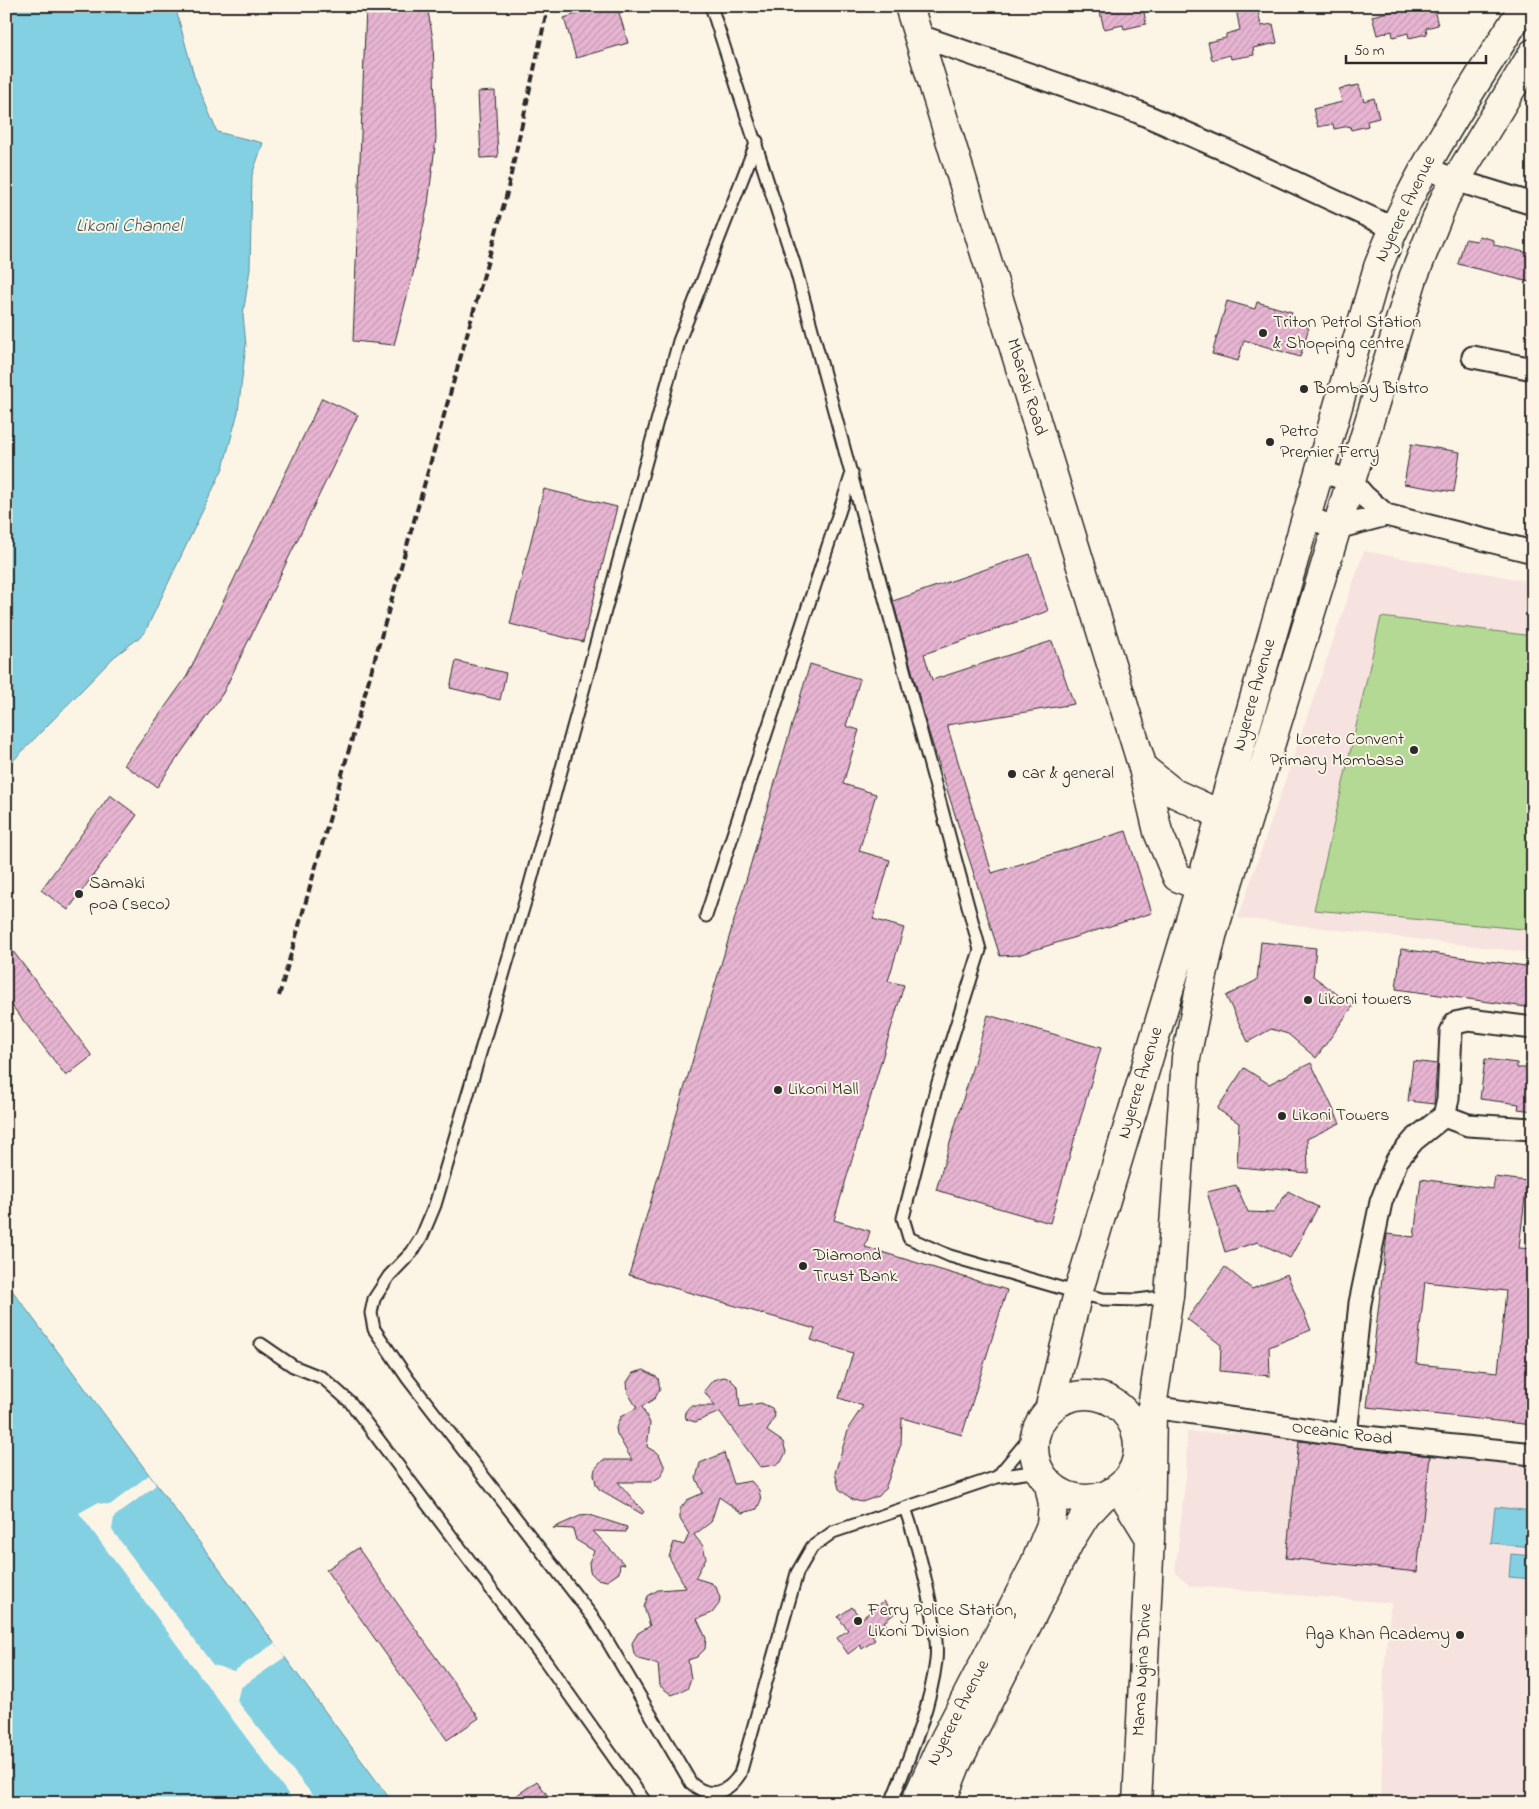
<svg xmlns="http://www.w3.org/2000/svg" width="1539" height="1809" font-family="'Indie Flower',sans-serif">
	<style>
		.built { fill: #f6e2df }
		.garden { fill: #b3d995; stroke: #6f8260 }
		.water { fill: #84d0e3; stroke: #608e99 }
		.pier { fill: #fcf5e5 }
		.building { fill: url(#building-hatch); stroke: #2b2b2b; fill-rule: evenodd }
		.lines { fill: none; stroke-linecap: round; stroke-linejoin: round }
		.lane-casing { stroke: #2b2b2b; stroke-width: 15 }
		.street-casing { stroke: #2b2b2b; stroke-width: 25 }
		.secondary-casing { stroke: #2b2b2b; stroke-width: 31 }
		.highway-casing { stroke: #2b2b2b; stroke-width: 31 }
		.lane { stroke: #fcf5e5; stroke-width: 11 }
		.street { stroke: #fcf5e5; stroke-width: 21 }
		.secondary { stroke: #fcf5e5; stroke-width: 28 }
		.highway { stroke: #fcf5e5; stroke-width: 28 }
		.rail { stroke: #2b2b2b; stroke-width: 4; stroke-dasharray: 8 4; stroke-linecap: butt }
		.poi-dot { fill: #2b2b2b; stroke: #fcf5e5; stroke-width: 2 }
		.labels { text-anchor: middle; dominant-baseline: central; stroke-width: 4; stroke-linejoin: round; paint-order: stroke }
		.street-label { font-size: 18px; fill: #2b2b2b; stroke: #fcf5e5 }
		.poi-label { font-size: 18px; fill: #2b2b2b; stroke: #fcf5e5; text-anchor: start }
		.water-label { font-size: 19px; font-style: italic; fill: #415459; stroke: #fcf5e5 }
	</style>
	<defs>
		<pattern id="building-hatch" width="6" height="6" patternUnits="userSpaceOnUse" patternTransform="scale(1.25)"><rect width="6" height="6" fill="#e7b4d2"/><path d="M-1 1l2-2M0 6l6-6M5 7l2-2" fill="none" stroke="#c69bb4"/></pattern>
	</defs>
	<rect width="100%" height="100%" fill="#fcf5e5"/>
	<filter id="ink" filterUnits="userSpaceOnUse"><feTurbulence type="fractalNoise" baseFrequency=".02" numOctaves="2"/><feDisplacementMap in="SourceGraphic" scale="10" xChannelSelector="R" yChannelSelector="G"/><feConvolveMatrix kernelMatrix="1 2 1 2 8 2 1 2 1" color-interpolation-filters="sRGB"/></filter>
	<g filter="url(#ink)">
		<!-- built -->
		<path class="built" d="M 1364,551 L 1533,582 L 1533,953 L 1238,918 Z
			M 1187,1432 L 1237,1433 L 1533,1466 L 1533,1803 L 1381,1803 L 1384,1668 L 1391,1603 L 1190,1586 L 1175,1573 L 1186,1474 Z"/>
		<!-- garden -->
		<path class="garden" d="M 1381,617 L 1533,636 L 1533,930 L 1314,910 Z"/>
		<!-- water -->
		<path class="water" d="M 6,6 L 175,6 L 194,76 L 217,132 L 263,143 L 252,175 L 250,269 L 243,315 L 246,345 L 238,412 L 223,468 L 144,634 L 114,657 L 6,768 Z
			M 6,1282 L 393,1803 L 6,1803 Z
			M 1495,1507 L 1533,1511 L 1533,1547 L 1491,1543 Z
			M 1511,1554 L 1533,1556 L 1533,1579 L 1509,1577 Z"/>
		<!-- pier -->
		<path class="pier" d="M 149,1475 L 156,1485 L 114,1517 L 112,1530 L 213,1665 L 234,1671 L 275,1643 L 285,1657 L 240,1688 L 237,1701 L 319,1803 L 295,1803 L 79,1513 L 97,1503 L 110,1505 Z"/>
		<!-- building -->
		<path class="building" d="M 366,6 L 427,6 L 433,39 L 436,138 L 428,204 L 413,274 L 394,345 L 353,341 Z
			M 601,6 L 617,6 L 628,43 L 576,58 L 564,18 Z
			M 1118,6 L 1143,6 L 1146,24 L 1124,29 L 1123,25 L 1104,29 L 1100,12 Z
			M 1247,6 L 1257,6 L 1261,26 L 1273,24 L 1277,43 L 1253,48 L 1254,55 L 1231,59 L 1230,55 L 1212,60 L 1208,42 L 1226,38 L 1226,34 L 1240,30 L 1236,9 Z
			M 1400,6 L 1433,6 L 1438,25 L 1426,28 L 1427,34 L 1409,38 L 1408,33 L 1393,37 L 1392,31 L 1377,35 L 1372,16 L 1400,9 Z
			M 1359,85 L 1364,101 L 1374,98 L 1379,118 L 1367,121 L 1368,126 L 1351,130 L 1350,126 L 1334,129 L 1333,124 L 1318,127 L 1313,109 L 1342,102 L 1339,89 Z
			M 495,91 L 498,157 L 481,158 L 478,92 Z
			M 1479,236 L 1494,240 L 1494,245 L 1533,254 L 1533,283 L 1458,264 L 1465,239 L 1477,241 Z
			M 1227,301 L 1255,309 L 1257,302 L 1292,312 L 1289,322 L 1309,327 L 1300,357 L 1244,340 L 1238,361 L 1212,354 Z
			M 322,398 L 358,415 L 223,693 L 157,787 L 124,765 L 187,676 Z
			M 1411,444 L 1460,452 L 1454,492 L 1404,484 Z
			M 544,489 L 617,507 L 583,642 L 510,624 Z
			M 1030,554 L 1048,611 L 924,654 L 932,680 L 1052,641 L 1074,704 L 947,725 L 992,873 L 1126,831 L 1152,913 L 1018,955 L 1000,956 L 929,733 L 893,601 Z
			M 456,661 L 506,673 L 500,700 L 450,688 Z
			M 810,664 L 860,679 L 846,726 L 859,730 L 843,784 L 876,794 L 859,851 L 890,860 L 873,919 L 904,928 L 888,981 L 904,985 L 834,1220 L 870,1231 L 865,1247 L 1007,1290 L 962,1435 L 902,1418 L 901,1444 L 885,1489 L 879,1496 L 862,1502 L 853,1500 L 839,1489 L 835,1473 L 849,1427 L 863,1406 L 839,1398 L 853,1353 L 811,1340 L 815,1329 L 629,1275 Z
			M 110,795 L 137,815 L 68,910 L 41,890 Z
			M 6,942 L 92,1056 L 66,1076 L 6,998 Z
			M 1261,942 L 1316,948 L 1313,976 L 1353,1006 L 1316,1058 L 1288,1034 L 1271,1029 L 1248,1042 L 1226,996 L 1257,980 Z
			M 1401,949 L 1533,967 L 1533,1008 L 1396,989 Z
			M 988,1015 L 1101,1048 L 1050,1223 L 936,1190 Z
			M 1485,1059 L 1517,1063 L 1517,1068 L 1533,1068 L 1533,1111 L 1518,1109 L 1519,1104 L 1480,1099 Z
			M 1413,1061 L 1437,1064 L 1434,1104 L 1408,1101 Z
			M 1311,1063 L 1340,1123 L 1307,1139 L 1308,1173 L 1237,1167 L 1239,1123 L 1217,1109 L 1244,1068 L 1269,1084 Z
			M 1495,1177 L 1527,1181 L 1519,1248 L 1533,1249 L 1533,1425 L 1367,1407 L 1387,1234 L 1414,1237 L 1421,1179 L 1493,1189 ZM 1425,1282 L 1506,1291 L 1498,1372 L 1416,1364 Z
			M 1236,1185 L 1248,1212 L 1273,1213 L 1288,1191 L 1318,1207 L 1290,1258 L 1258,1242 L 1225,1252 L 1207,1192 Z
			M 1225,1267 L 1252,1289 L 1287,1274 L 1311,1330 L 1269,1347 L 1270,1376 L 1220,1371 L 1221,1345 L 1187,1319 Z
			M 644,1370 L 658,1378 L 660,1389 L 655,1398 L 642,1407 L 650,1423 L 647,1447 L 659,1454 L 665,1468 L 660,1477 L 651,1482 L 618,1482 L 644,1512 L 642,1514 L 599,1489 L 596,1484 L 594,1474 L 595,1469 L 603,1460 L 632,1460 L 617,1434 L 616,1428 L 620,1417 L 637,1408 L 628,1393 L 627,1382 L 633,1373 Z
			M 724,1377 L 730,1379 L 738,1387 L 740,1407 L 761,1403 L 772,1408 L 775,1416 L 767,1431 L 783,1442 L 786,1452 L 781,1462 L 777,1465 L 760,1467 L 720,1412 L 695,1422 L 686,1419 L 685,1412 L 690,1406 L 715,1406 L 704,1391 L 713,1380 Z
			M 1299,1441 L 1430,1456 L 1417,1572 L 1286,1558 Z
			M 724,1453 L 734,1484 L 751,1481 L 759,1490 L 761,1500 L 757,1509 L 742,1513 L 719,1497 L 711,1522 L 694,1535 L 703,1546 L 706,1558 L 695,1578 L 711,1583 L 716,1587 L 720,1598 L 719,1604 L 712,1613 L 697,1619 L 706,1638 L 705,1649 L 697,1657 L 688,1660 L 691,1679 L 687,1689 L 672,1695 L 660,1686 L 658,1664 L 638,1659 L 634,1654 L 632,1643 L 638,1633 L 650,1626 L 644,1607 L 648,1596 L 658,1590 L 686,1588 L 669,1557 L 674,1542 L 684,1545 L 689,1534 L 680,1519 L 680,1509 L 687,1500 L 703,1493 L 696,1478 L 700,1463 Z
			M 590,1515 L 627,1527 L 626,1532 L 593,1531 L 625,1565 L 620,1564 L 619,1573 L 607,1581 L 597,1579 L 590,1572 L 589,1562 L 594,1551 L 576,1540 L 573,1529 L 553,1528 L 580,1516 Z
			M 358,1548 L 479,1718 L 447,1740 L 326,1570 Z
			M 884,1601 L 894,1614 L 884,1622 L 887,1626 L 872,1636 L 875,1640 L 862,1649 L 860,1645 L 848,1654 L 837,1638 L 848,1630 L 838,1617 L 852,1607 L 861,1619 Z
			M 537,1781 L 553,1803 L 506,1803 Z"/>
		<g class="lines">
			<defs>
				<path id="lane" d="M 711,6 L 794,263 L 980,950 L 936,1089 L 903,1218 L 909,1238 L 950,1256 L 1078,1293 L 1103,1299 L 1137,1300 L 1169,1296
					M 757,141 L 679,341 L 527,895 L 435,1205 L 422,1236 L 412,1252 L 389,1276 L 374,1299 L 371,1313 L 374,1329 L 408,1379 L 595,1620 L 691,1783 C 709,1799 727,1794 740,1774 L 797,1573 L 812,1547 L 833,1532 L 997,1477 L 1039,1471
					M 706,916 L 852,473
					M 261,1344 L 293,1366 L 323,1378 L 351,1403 L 546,1662 L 646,1803
					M 997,1477 L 1037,1429
					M 891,1803 C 909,1757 930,1710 936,1661 C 940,1627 917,1542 905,1508"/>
				<path id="street" d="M 917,35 L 1138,112 L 1225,150 L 1393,228
					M 1424,167 L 1455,180 L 1533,204
					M 1473,357 L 1533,369
					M 1319,471 L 1351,481 L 1364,496 L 1386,515 L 1533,552
					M 1306,517 L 1337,528 L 1386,515
					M 1444,1116 L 1468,1125 L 1533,1129
					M 1152,1407 L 1346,1435 L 1533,1454
					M 1346,1435 L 1360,1303 L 1381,1202 L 1397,1160 L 1414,1140 L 1444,1116 L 1448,1099 L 1451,1032 L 1455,1023 L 1469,1020 L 1533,1028"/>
				<path id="secondary" d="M 909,6 L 1143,768 L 1158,832 L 1177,877 L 1222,896
					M 1143,768 L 1174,793 L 1241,824
					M 1119,1488 L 1150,1538
					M 1137,1803 L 1150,1538 L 1152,1410"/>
				<path id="highway" d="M1034 1447a52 52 0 1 1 104 0a52 52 0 1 1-104 0Z
					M 1049,1410 L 1078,1293 L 1200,887 L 1378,267 C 1414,174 1471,91 1524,6
					M 1138,1444 L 1152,1407 L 1169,1296 L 1186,1058 L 1199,993 L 1212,936 L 1413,278 L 1445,198 L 1533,53
					M 915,1803 L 938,1752 L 1033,1568 L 1051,1525 L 1053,1504 L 1049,1485
					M 941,1803 L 956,1765 L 1071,1539 L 1086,1515 L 1104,1496"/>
			</defs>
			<!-- lane casing -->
			<use href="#lane" class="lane-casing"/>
			<!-- street casing -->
			<use href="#street" class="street-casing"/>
			<!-- secondary casing -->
			<use href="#secondary" class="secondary-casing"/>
			<!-- highway casing -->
			<use href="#highway" class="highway-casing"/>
			<!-- lane -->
			<use href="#lane" class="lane"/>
			<!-- street -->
			<use href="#street" class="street"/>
			<!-- secondary -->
			<use href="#secondary" class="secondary"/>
			<!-- highway -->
			<use href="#highway" class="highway"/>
			<!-- rail -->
			<path class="rail" d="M 279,996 L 506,197 L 548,6"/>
		</g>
	</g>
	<!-- markers -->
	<g class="poi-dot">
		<circle cx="1263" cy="333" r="5"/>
		<circle cx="1304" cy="389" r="5"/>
		<circle cx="1270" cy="442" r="5"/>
		<circle cx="1414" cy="750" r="5"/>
		<circle cx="1012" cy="774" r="5"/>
		<circle cx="79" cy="894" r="5"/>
		<circle cx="1308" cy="1000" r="5"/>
		<circle cx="778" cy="1090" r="5"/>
		<circle cx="1282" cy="1116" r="5"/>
		<circle cx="803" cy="1266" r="5"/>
		<circle cx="858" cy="1621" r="5"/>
		<circle cx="1460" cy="1635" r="5"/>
	</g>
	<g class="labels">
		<!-- street labels -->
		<g class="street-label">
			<text transform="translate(1406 209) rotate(-64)">Nyerere Avenue</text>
			<text transform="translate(1026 387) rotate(73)">Mbaraki Road</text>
			<text transform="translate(1255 695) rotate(-74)">Nyerere Avenue</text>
			<text transform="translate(1141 1083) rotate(-73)">Nyerere Avenue</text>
			<text transform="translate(1342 1434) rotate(7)">Oceanic Road</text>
			<text transform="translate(1143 1670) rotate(-87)">Mama Ngina Drive</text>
			<text transform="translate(959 1713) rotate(-63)">Nyerere Avenue</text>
		</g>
		<!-- poi labels -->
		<g class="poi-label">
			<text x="1273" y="323">Triton Petrol Station<tspan x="1273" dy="21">&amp; Shopping centre</tspan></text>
			<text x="1314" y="389">Bombay Bistro</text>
			<text x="1280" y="432">Petro<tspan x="1280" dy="21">Premier Ferry</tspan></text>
			<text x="1404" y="740" text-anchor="end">Loreto Convent<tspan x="1404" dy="21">Primary Mombasa</tspan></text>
			<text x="1022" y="774">car &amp; general</text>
			<text x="89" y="884">Samaki<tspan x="89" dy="21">poa (seco)</tspan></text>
			<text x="1318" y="1000">Likoni towers</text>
			<text x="788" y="1090">Likoni Mall</text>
			<text x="1292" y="1116">Likoni Towers</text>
			<text x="813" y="1256">Diamond<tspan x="813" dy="21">Trust Bank</tspan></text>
			<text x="868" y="1611">Ferry Police Station,<tspan x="868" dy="21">Likoni Division</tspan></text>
			<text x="1450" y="1635" text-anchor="end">Aga Khan Academy</text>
		</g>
		<!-- water labels -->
		<g class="water-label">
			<text x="129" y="226">Likoni Channel</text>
		</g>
	</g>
	<!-- margin -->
	<rect width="1539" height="1809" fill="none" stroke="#fcf5e5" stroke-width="25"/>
	<rect x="12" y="12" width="1514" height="1784" fill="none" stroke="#2b2b2b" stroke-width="2" filter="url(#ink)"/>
	<!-- scale -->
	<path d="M1346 55v8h140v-8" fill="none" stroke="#2b2b2b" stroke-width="2.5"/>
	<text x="1354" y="55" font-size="15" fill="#2b2b2b" stroke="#fcf5e5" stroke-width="4" paint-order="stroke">50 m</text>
</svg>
